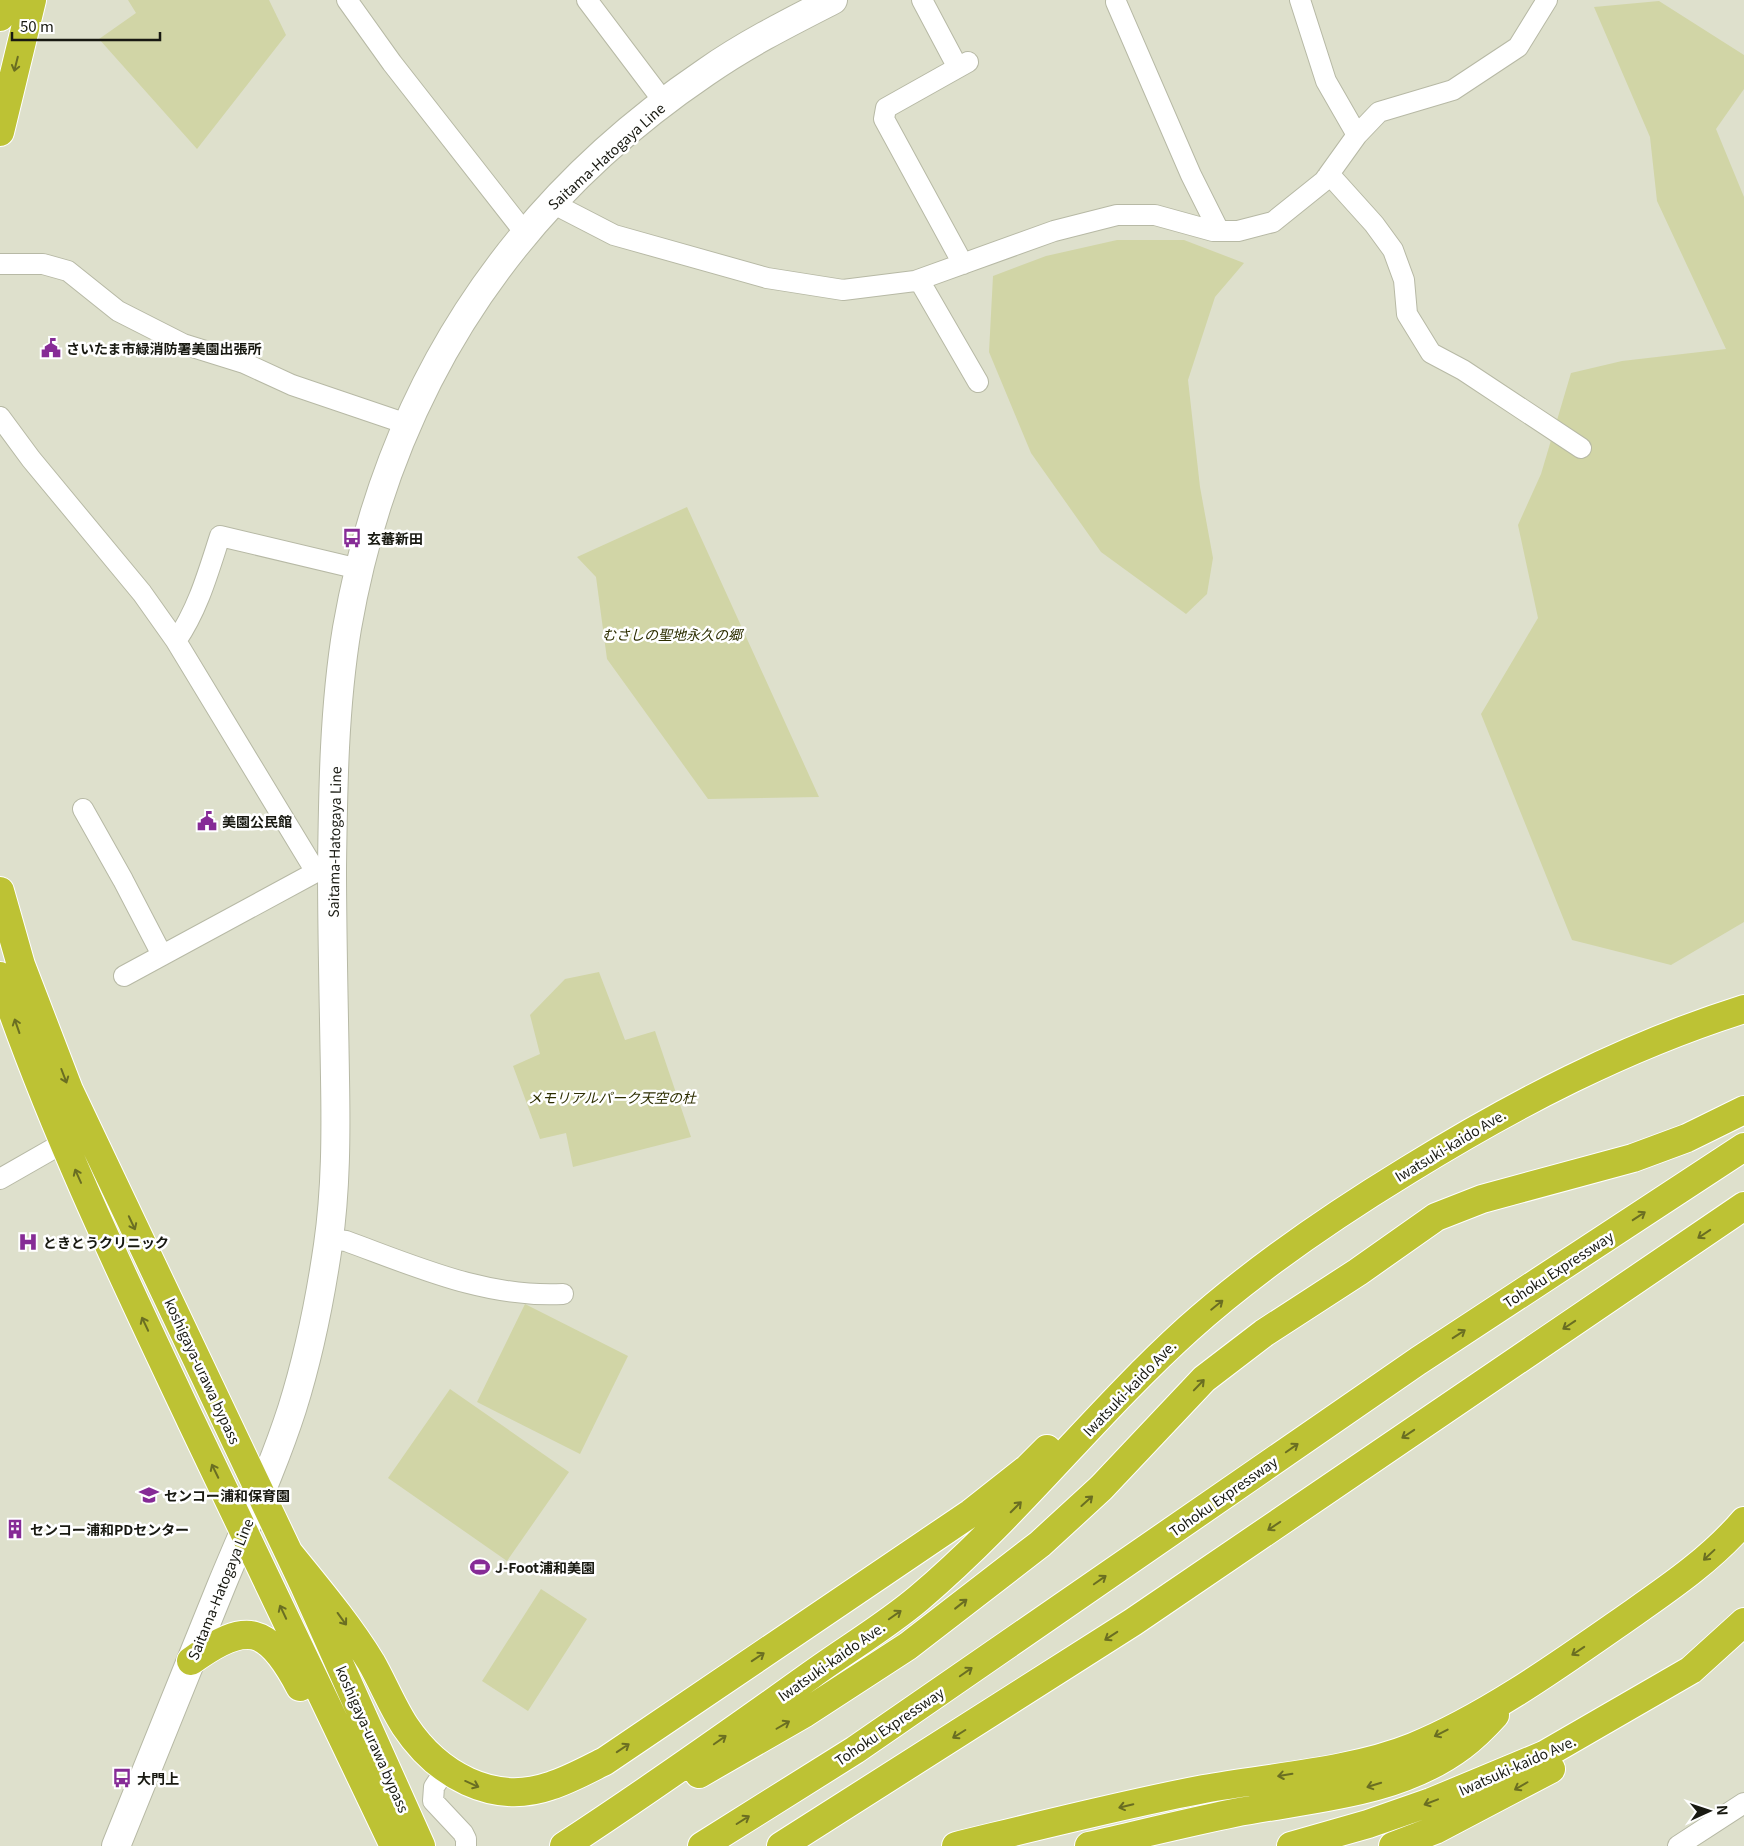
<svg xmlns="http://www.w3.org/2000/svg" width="1744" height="1846" font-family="Georgia,'Noto Sans JP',serif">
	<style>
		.green { fill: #d1d5a6 }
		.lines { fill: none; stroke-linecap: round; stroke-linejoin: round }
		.street-casing { stroke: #b7b9a5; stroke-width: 22 }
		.secondary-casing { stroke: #b7b9a5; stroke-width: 30 }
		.highway-casing { stroke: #fff; stroke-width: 30 }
		.street { stroke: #fff; stroke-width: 20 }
		.secondary { stroke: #fff; stroke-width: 28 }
		.highway { stroke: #bdc234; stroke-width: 28 }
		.oneway { stroke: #6a6e22 }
		.labels { text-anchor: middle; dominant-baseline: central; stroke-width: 5; stroke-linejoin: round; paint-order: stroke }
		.street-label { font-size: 14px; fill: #181911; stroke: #fff }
		.poi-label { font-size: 14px; font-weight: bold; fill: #181911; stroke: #fff; text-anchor: start }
		.park-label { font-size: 14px; font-style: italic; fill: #2d2e00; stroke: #fff }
	</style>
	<rect width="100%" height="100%" fill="#dee0cc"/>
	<!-- green -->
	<path class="green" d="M 128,0 L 269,0 L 286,35 L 197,149 L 99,39 L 136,13 Z
		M 1659,1 L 1744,55 L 1744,89 L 1716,129 L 1744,197 L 1744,922 L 1671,965 L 1572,940 L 1481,714 L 1538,618 L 1518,525 L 1541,474 L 1571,373 L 1622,361 L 1726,349 L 1657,201 L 1650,137 L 1594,7 Z
		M 1117,240 L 1184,240 L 1244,263 L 1215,297 L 1188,380 L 1200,487 L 1213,558 L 1207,594 L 1186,614 L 1101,552 L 1031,453 L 989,352 L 993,276 L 1046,256 Z
		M 687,507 L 819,797 L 708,799 L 607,659 L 596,577 L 577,557 Z
		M 599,972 L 625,1040 L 655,1031 L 691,1137 L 573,1167 L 566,1133 L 540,1139 L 513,1066 L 540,1054 L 530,1015 L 565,979 Z
		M 525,1304 L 628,1356 L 580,1454 L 477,1402 Z
		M 450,1389 L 569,1472 L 507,1561 L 388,1478 Z
		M 541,1589 L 587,1619 L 528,1711 L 482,1681 Z"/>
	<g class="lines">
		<defs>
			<path id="street" d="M 347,0 L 392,63 L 525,233
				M 587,0 L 664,102
				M 922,0 L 957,66
				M 1300,0 L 1326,81 L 1357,135
				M 1116,2 L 1191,175 L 1219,231
				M 1329,174 L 1374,224 L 1393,250 L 1404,280 L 1407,314 L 1431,353 L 1463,370 L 1581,448
				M 552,203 L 614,235 L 767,278 L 843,290 L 915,281 L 1054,231 L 1117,215 L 1155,215 L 1213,231 L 1238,231 L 1273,222 L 1324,181 L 1357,135 L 1379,112 L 1453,90 L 1518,47 L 1547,0
				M 0,264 L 43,264 L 68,271 L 118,311 L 183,344 L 244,363 L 292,385 L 407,424
				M 963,264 L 884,119 L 886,108 L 968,62
				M 919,280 L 978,382
				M 0,417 L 31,459 L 142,593 L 176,641 L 316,872
				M 176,641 C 198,609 208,573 220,536 L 359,569
				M 83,809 L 123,880 L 162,955
				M 124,976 L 316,872 L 328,872
				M 0,1179 L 63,1143
				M 329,1239 L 346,1241 C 417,1267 486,1298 563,1294
				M 446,1769 L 434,1787 L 433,1801 L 463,1833 L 466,1839 L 466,1846
				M 1678,1846 L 1744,1803"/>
			<path id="secondary" d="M 116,1846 C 151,1758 187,1671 222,1584 C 246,1526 273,1468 292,1409 C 309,1355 320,1300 328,1245 C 336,1190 336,1133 335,1078 C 334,1008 332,938 332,868 C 333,788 334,707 347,628 C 388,393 508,206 706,72 C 746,44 790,22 833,0"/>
			<path id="highway" d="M 0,17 L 4,0
				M 0,132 L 32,0
				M 0,891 L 21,965 L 69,1090 L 304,1585 L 421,1846
				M 0,976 C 52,1129 122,1275 191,1421 C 259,1563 326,1704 394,1846
				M 289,1553 C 318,1589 347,1623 371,1662 C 383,1683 392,1706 405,1726 C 437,1774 492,1806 550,1786 C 569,1780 587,1770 605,1761 L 971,1513 L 1028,1468 L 1047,1449
				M 191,1661 C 247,1620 268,1626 300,1687
				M 699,1774 L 805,1713 L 908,1646 L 1040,1544 L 1101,1488 L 1204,1379 L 1264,1333 L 1358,1272 L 1436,1217 L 1482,1199 L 1633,1158 L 1687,1138 L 1744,1110
				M 564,1846 C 648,1791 730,1733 811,1675 C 847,1649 886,1626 919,1598 C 1016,1516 1094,1414 1188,1329 C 1255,1269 1331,1217 1408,1170 C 1515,1104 1624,1047 1744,1009
				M 702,1846 L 855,1750 L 1418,1361 L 1744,1147
				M 781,1846 L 1133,1622 L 1744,1206
				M 956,1846 C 1038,1826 1120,1805 1204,1789 C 1270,1777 1351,1772 1413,1747 C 1484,1718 1556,1667 1619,1623 C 1663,1592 1709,1562 1744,1521
				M 1089,1846 C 1137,1835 1185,1823 1234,1813 C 1310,1798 1397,1795 1462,1746 C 1474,1737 1485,1726 1495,1715
				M 1291,1846 L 1368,1824 L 1431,1802 L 1544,1755 L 1691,1670 L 1744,1622
				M 1393,1846 L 1435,1830 L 1551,1769"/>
		</defs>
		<!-- street casing -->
		<use href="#street" class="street-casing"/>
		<!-- secondary casing -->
		<use href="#secondary" class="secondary-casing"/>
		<!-- highway casing -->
		<use href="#highway" class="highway-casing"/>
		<!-- street -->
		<use href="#street" class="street"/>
		<!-- secondary -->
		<use href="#secondary" class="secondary"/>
		<!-- highway -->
		<use href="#highway" class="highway"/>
	</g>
	<!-- one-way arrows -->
	<defs><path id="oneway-shaft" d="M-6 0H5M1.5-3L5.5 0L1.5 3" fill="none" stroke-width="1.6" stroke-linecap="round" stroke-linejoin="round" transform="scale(1.25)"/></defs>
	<g class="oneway">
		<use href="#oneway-shaft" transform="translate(16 64) rotate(104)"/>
		<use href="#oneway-shaft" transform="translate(17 1026) rotate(-109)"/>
		<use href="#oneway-shaft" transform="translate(64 1076) rotate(69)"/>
		<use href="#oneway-shaft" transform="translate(78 1176) rotate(-114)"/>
		<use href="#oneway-shaft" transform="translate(1639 1216) rotate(-33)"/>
		<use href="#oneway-shaft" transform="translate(132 1223) rotate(65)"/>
		<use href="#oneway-shaft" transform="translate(1704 1234) rotate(146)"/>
		<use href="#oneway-shaft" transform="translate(1217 1305) rotate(-39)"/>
		<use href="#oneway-shaft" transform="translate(145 1324) rotate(-115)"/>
		<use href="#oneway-shaft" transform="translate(1569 1325) rotate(146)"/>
		<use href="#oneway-shaft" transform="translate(1459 1334) rotate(-33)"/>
		<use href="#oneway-shaft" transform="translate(1199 1385) rotate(-46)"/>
		<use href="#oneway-shaft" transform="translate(1408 1434) rotate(146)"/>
		<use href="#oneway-shaft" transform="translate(1292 1448) rotate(-35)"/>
		<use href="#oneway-shaft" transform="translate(215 1471) rotate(-116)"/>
		<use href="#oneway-shaft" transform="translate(1087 1501) rotate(-42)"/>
		<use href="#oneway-shaft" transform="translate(1016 1507) rotate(-45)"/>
		<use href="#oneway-shaft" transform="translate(1274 1526) rotate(146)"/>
		<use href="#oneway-shaft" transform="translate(1709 1555) rotate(137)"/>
		<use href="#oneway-shaft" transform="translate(1100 1580) rotate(-35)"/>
		<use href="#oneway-shaft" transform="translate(961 1604) rotate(-38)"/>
		<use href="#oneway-shaft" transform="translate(283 1612) rotate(-115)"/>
		<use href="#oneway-shaft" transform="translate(895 1615) rotate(-35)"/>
		<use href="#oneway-shaft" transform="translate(342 1619) rotate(54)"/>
		<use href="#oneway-shaft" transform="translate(1111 1636) rotate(147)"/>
		<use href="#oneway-shaft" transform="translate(1578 1651) rotate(146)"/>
		<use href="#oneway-shaft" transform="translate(758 1657) rotate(-34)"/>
		<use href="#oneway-shaft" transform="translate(966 1672) rotate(-35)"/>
		<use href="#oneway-shaft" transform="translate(783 1725) rotate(-30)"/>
		<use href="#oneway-shaft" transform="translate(1441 1733) rotate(153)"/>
		<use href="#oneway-shaft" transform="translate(959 1734) rotate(148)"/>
		<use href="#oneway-shaft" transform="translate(720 1740) rotate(-35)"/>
		<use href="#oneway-shaft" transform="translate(623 1748) rotate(-34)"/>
		<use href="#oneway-shaft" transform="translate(1285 1775) rotate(171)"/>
		<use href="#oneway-shaft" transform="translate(472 1784) rotate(24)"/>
		<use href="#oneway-shaft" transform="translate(1374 1785) rotate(163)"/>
		<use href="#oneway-shaft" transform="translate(1521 1786) rotate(150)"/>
		<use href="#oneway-shaft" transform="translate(1431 1802) rotate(159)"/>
		<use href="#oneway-shaft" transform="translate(1126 1806) rotate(167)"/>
		<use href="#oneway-shaft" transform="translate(743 1820) rotate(-32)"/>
	</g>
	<!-- icons -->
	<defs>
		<symbol id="civic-bare" viewBox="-9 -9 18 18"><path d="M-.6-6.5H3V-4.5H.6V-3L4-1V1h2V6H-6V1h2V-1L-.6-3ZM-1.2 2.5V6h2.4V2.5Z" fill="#862b96" stroke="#fff" stroke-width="2.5" paint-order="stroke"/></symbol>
		<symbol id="bus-bare" viewBox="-9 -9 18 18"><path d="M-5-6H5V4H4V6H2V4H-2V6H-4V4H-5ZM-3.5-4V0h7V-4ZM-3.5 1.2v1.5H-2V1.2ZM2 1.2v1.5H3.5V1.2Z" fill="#862b96" stroke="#fff" stroke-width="2.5" paint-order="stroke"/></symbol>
		<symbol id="hospital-bare" viewBox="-9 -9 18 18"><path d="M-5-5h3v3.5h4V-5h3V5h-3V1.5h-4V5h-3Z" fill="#862b96" stroke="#fff" stroke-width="2.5" paint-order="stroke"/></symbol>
		<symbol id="school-bare" viewBox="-9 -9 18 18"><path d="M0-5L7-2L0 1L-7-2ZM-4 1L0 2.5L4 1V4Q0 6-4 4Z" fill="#862b96" stroke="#fff" stroke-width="2.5" paint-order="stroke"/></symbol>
		<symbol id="building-bare" viewBox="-9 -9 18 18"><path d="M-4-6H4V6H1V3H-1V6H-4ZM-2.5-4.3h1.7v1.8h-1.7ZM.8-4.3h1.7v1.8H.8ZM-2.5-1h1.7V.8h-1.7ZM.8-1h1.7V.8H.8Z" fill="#862b96" stroke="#fff" stroke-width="2.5" paint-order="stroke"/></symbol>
		<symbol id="stadium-bare" viewBox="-9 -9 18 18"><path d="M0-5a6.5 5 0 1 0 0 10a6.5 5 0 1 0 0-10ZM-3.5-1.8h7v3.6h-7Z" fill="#862b96" stroke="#fff" stroke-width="2.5" paint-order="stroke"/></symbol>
	</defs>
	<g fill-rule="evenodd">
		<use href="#civic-bare" x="37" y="334" width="28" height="28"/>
		<use href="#bus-bare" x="338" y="524" width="28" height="28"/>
		<use href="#civic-bare" x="193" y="807" width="28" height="28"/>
		<use href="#hospital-bare" x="14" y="1228" width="28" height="28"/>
		<use href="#school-bare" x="135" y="1481" width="28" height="28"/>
		<use href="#building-bare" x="1" y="1515" width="28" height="28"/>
		<use href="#stadium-bare" x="466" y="1553" width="28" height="28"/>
		<use href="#bus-bare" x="108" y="1764" width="28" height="28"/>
	</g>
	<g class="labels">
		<!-- street labels -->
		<g class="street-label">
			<text transform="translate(606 156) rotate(-42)">Saitama-Hatogaya Line</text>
			<text transform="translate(334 842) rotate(-89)">Saitama-Hatogaya Line</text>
			<text transform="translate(1450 1145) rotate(-31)">Iwatsuki-kaido Ave.</text>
			<text transform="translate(1558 1269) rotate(-33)">Tohoku Expressway</text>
			<text transform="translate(203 1371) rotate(65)">koshigaya-urawa bypass</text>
			<text transform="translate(1129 1388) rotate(-46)">Iwatsuki-kaido Ave.</text>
			<text transform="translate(1223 1496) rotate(-35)">Tohoku Expressway</text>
			<text transform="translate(220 1589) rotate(-68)">Saitama-Hatogaya Line</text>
			<text transform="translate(831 1661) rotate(-35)">Iwatsuki-kaido Ave.</text>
			<text transform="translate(889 1726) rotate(-34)">Tohoku Expressway</text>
			<text transform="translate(373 1739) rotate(66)">koshigaya-urawa bypass</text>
			<text transform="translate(1517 1765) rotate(-24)">Iwatsuki-kaido Ave.</text>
		</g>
		<!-- poi labels -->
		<g class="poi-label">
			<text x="66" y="348">さいたま市緑消防署美園出張所</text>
			<text x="367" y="538">玄蕃新田</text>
			<text x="222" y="821">美園公民館</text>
			<text x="43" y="1242">ときとうクリニック</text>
			<text x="164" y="1495">センコー浦和保育園</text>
			<text x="30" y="1529">センコー浦和PDセンター</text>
			<text x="495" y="1567">J-Foot浦和美園</text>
			<text x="137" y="1778">大門上</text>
		</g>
		<!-- park labels -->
		<g class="park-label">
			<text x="672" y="634">むさしの聖地永久の郷</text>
			<text x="612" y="1097">メモリアルパーク天空の杜</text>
		</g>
	</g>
	<!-- north arrow -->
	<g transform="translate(1709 1811) rotate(87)" stroke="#ffffff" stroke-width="4" paint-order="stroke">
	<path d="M0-4L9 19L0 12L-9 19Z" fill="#181911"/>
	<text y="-8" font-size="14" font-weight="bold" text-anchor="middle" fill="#181911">N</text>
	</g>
	<!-- scale -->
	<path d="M12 32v8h148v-8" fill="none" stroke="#181911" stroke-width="2.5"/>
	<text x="20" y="32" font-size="15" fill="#181911" stroke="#ffffff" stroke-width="4" paint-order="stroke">50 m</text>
</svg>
